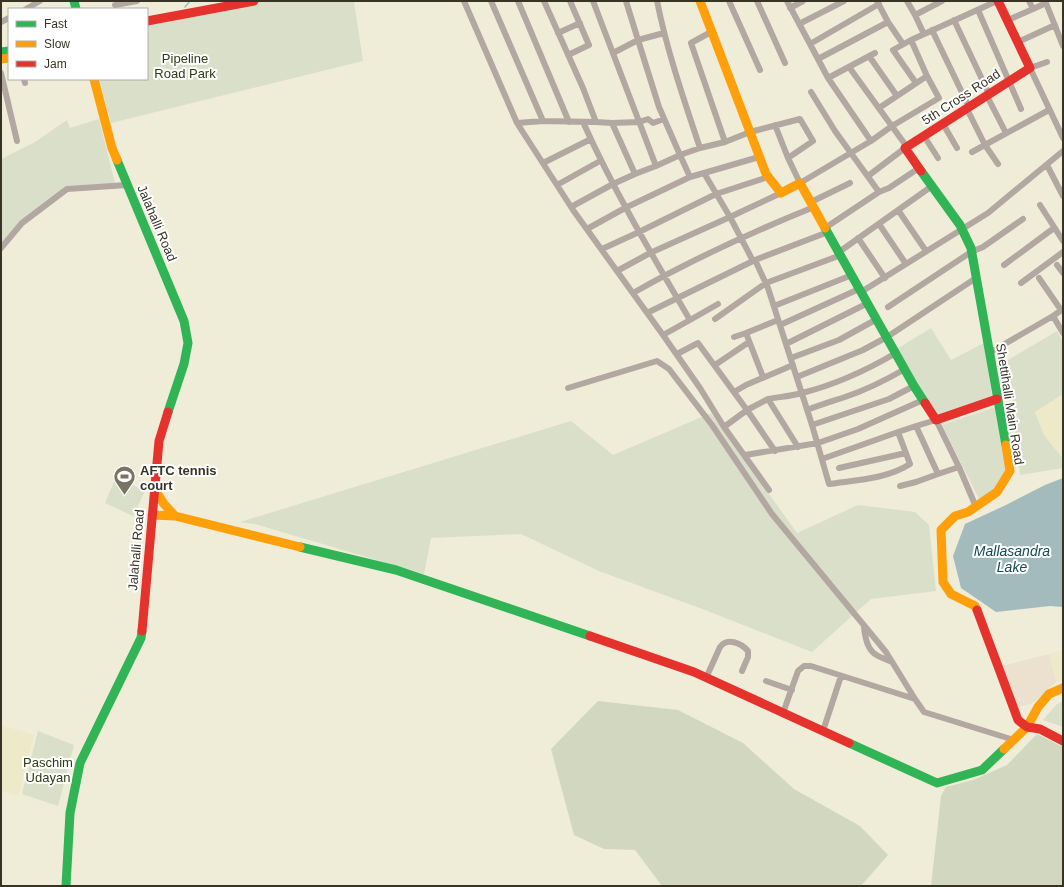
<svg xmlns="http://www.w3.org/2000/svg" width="1064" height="887" font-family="Arial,sans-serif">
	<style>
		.built { fill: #eee9c8 }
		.education { fill: #ece0cf }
		.green { fill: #dadfc9 }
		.forest { fill: #d2d8c0 }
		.water { fill: #a3bbbc }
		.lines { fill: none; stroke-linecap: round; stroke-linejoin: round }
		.stream { stroke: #a3bbbc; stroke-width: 1.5 }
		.street { stroke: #b3a7a2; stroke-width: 6 }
		.fast { stroke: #30b455; stroke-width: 9 }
		.slow { stroke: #ff9f0a; stroke-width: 9 }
		.jam { stroke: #e5322d; stroke-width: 9 }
		.labels { text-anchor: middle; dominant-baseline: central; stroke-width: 4; stroke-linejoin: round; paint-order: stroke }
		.park-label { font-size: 13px; fill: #2b3d11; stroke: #fff }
		.street-label { font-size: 13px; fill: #373426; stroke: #fff }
		.poi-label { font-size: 13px; font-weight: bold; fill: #373426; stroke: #fff; text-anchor: start }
		.water-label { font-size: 14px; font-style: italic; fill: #154854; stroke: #fff }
	</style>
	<rect width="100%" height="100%" fill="#efecd8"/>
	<!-- built -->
	<path class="built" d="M 1063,394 L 1063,459 L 1044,435 L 1035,412 Z
		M 1063,650 L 1063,680 L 1056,682 L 1049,654 Z
		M 1,725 L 34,735 L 18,796 L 1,791 Z"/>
	<!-- education -->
	<path class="education" d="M 1049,654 L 1056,682 L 1033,703 L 1019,707 L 1003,666 Z"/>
	<!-- green -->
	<path class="green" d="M 262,1 L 362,1 L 354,2 L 363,61 L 111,123 L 99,79 L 147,79 L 147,22 Z
		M 99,119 L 115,183 L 68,186 L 20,222 L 6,237 L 1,245 L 1,159 L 35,142 L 67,120 L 70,128 Z
		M 931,328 L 951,360 L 984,343 L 992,396 L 936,415 L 897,349 Z
		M 1057,331 L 1063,342 L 1063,394 L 1035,412 L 1044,435 L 1063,459 L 1063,468 L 1020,475 L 1008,360 Z
		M 995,407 L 1007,471 L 995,489 L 980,501 L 942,425 Z
		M 711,413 L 797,533 L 858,505 L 915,512 L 929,525 L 936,591 L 871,599 L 812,652 L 705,610 L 599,571 L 521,534 L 431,538 L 424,574 L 255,524 L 240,522 L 571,421 L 613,455 Z
		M 116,477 L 145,491 L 133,516 L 105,503 Z
		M 1063,701 L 1063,727 L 1043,720 L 1056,705 Z
		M 38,731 L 74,745 L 58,806 L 22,794 Z"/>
	<!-- forest -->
	<path class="forest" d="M 598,701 L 678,710 L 743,743 L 794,789 L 860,826 L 888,855 L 861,886 L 662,886 L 635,850 L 604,849 L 574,835 L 551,749 Z
		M 1037,734 L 1063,747 L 1063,886 L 931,886 L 941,796 L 946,787 L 973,780 L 1007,765 Z"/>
	<!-- water -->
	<path class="water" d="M 1063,478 L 1063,607 L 1050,606 L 996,612 L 961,588 L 953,556 L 965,524 L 1006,505 L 1045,485 Z"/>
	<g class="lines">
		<!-- stream -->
		<path class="stream" d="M 185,7 L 190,1"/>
		<!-- street -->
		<path class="street" d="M 464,1 L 517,123 L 543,121 L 596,122
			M 491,1 L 543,121
			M 518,1 L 569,122
			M 544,1 L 583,88 L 596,122 L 612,123 L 635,174 L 656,166
			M 593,1 L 656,166 L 680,155 L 690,177 L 704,173 L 730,217 L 650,253 L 617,271
			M 657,1 C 667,51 684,100 700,148 L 725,142
			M 729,1 L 760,70
			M 757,1 L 785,63
			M 787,1 L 810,44 L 879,4
			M 877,1 L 888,22 L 903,44
			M 907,1 L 915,15 L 942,1
			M 1029,1 L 1033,9 L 1046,3 L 1063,46
			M 115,5 L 137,1
			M 790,8 L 803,1
			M 26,9 L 40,1
			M 978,10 L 1021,109
			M 915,15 L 924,34
			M 954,20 L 989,94
			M 1008,20 L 1033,9
			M 1,22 L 9,18
			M 799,24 L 844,1
			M 932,30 L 969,107
			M 711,32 L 691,43 L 725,142 L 750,132 L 800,119 L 813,141 L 788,158 L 800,183 L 871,141
			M 558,33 L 580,23
			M 664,33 L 638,40 L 659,107 L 680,155 L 700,148
			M 1018,42 L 1055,25
			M 810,44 L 828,78
			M 613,53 L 638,40 L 626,1
			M 875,53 L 828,78 L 871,141 L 892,126 L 939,98 L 927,76 L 911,40
			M 568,55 L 589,45 L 570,1
			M 869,56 L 897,96 L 879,108
			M 818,59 L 888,22
			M 1047,62 L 1030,68 L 1063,138
			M 849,67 L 907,147
			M 1,73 L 17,141
			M 24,79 L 25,83
			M 916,83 L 893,50 L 911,40 L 997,1
			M 811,92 L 835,131 L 879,192 L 825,228
			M 897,96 L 927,76
			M 987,96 L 1006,133
			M 967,109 L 985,145 L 998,164
			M 583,122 C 614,191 652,255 690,320 L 663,335 L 700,388 L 724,427 L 769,490
			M 517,123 L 573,210 L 663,335
			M 612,123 L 639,122 L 648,119 L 653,123 L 664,119
			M 943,124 L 957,148
			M 775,125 L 788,158
			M 924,136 L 938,158
			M 972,152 L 1049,110
			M 543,163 L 591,139
			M 1047,165 L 1063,196
			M 704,173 L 759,157
			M 868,176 L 905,148
			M 557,185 L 600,161
			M 879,192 L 889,188 L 919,168
			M 811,202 L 850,183
			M 1040,205 L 1063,241
			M 571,207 L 613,184 L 635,174
			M 898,210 L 926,251
			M 879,224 L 906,264
			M 587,229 L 625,208 L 690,177
			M 858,238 L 885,278
			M 1,248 L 22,223 L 67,189 L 127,185
			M 602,249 L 639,232 L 716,194 L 768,177
			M 839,252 L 932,186
			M 755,260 L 828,232
			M 753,261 L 730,217 L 781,193
			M 1004,265 L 1054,228
			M 1057,265 L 1063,273
			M 1039,278 L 1061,310
			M 1021,283 L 1063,252
			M 861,292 L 988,213 L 1063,151
			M 633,293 C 691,260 752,232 814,207
			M 774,306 L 852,275
			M 888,307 L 971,252 L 983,247 L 1023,219
			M 647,313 L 755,260 L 768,288 L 812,425 L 829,484 C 856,480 887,479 910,464 L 898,432 L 916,426 L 938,474 L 916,482 L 900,486
			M 1053,316 L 1063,333
			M 715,319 L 766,283 L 841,255
			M 690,320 L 718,304
			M 780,325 L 859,289
			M 734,337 L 746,333
			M 786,344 L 868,303
			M 989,353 L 1053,316 L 1063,309
			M 677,354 L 698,343 L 747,410 L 724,427
			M 791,358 L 839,340 L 877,319
			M 715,365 L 749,342
			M 763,377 L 746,333 L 778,320
			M 797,377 L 863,350 L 887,337 L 976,278
			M 568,388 L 657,361 L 669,369 L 712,425 L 772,514 L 886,652 L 915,699 L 924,712 L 1014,740
			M 734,392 L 746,385 L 793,365
			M 768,399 C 779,397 791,396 802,393 C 834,385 867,370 896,353
			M 807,410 C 820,405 833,401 845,397 C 866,390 886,380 905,369
			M 812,425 L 889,399 L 914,386
			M 916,426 L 936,420 L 959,467 L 976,507
			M 775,451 L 747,410 L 768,399 L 798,447
			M 745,455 L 818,443 L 858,429 L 923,400
			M 822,459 L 898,432
			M 839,468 L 906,453
			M 938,474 L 959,467
			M 864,626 C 864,631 865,634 866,639 C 870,655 878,656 892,662
			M 706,678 L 720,647 C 727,637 741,643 748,651 L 748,657 L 742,671
			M 766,681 L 792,690
			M 783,713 L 798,671 L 804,666 L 811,666 L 915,699
			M 823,731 L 841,676"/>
		<!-- fast -->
		<path class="fast" d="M 74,1 L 76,9
			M 1,52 L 9,51
			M 117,160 L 184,321 L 188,343 L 184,364 L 168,412
			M 921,171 L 960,225 L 971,248 L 1006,445
			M 825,228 L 914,386 L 925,403
			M 300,547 L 396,570 L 590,636
			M 849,743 L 937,783 L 982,770 L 1004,749
			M 66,886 L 70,813 L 80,763 L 141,638 L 142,631"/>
		<!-- slow -->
		<path class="slow" d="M 700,1 L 766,174 L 781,193 L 800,183 L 825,228
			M 1,59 L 9,58
			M 94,79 L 112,148 L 117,160
			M 155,490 L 164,504 L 175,516
			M 152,515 L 175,516 L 300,547
			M 977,610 L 975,606 L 951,594 L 943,582 L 941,530 L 955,516 L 968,512 L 997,492 L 1010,471 L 1006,445
			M 1004,749 L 1027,727 L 1038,707 L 1049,694 L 1063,688"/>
		<!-- jam -->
		<path class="jam" d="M 147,21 L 254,1
			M 921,171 L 905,148 L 1030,68 L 998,1
			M 925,403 L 936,420 L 997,399
			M 977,610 L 1018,720 L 1027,727 L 1040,729 L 1063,741
			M 142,631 L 159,441 L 168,412
			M 590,636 L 694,672 L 849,743"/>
	</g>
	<!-- icons -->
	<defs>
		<symbol id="stadium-pin" viewBox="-11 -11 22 30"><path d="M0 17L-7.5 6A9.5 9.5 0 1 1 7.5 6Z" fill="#777464" stroke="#fff"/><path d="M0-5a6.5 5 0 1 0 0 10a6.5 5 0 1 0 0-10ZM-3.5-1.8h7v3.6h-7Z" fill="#fff"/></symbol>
	</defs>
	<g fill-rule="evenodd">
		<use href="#stadium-pin" x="112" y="464" width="25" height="34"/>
	</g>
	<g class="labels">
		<!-- park labels -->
		<g class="park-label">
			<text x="185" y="58">Pipeline<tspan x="185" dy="15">Road Park</tspan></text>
			<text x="48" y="762">Paschim<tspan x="48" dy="15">Udayan</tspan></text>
		</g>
		<!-- street labels -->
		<g class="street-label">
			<text transform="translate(961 97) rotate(-33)">5th Cross Road</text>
			<text transform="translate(157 223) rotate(67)">Jalahalli Road</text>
			<text transform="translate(1010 404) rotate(81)">Shettihalli Main Road</text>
			<text transform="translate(136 550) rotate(-85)">Jalahalli Road</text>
		</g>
		<!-- poi labels -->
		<g class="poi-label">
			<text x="140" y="470">AFTC tennis<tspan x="140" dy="15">court</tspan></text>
		</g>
		<!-- water labels -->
		<g class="water-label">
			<text x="1012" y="551">Mallasandra<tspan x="1012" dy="16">Lake</tspan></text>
		</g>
	</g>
	<!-- border -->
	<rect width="1064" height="887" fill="none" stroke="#373426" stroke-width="4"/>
	<!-- legend -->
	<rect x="8" y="8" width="140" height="72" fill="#ffffff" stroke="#afaea8"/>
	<rect x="16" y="21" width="20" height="6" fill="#30b455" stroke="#afaea8"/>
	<text x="44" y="28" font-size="12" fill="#373426">Fast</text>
	<rect x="16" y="41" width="20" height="6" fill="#ff9f0a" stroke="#afaea8"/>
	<text x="44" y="48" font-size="12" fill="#373426">Slow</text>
	<rect x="16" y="61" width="20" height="6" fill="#e5322d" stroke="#afaea8"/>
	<text x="44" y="68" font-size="12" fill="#373426">Jam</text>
</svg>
